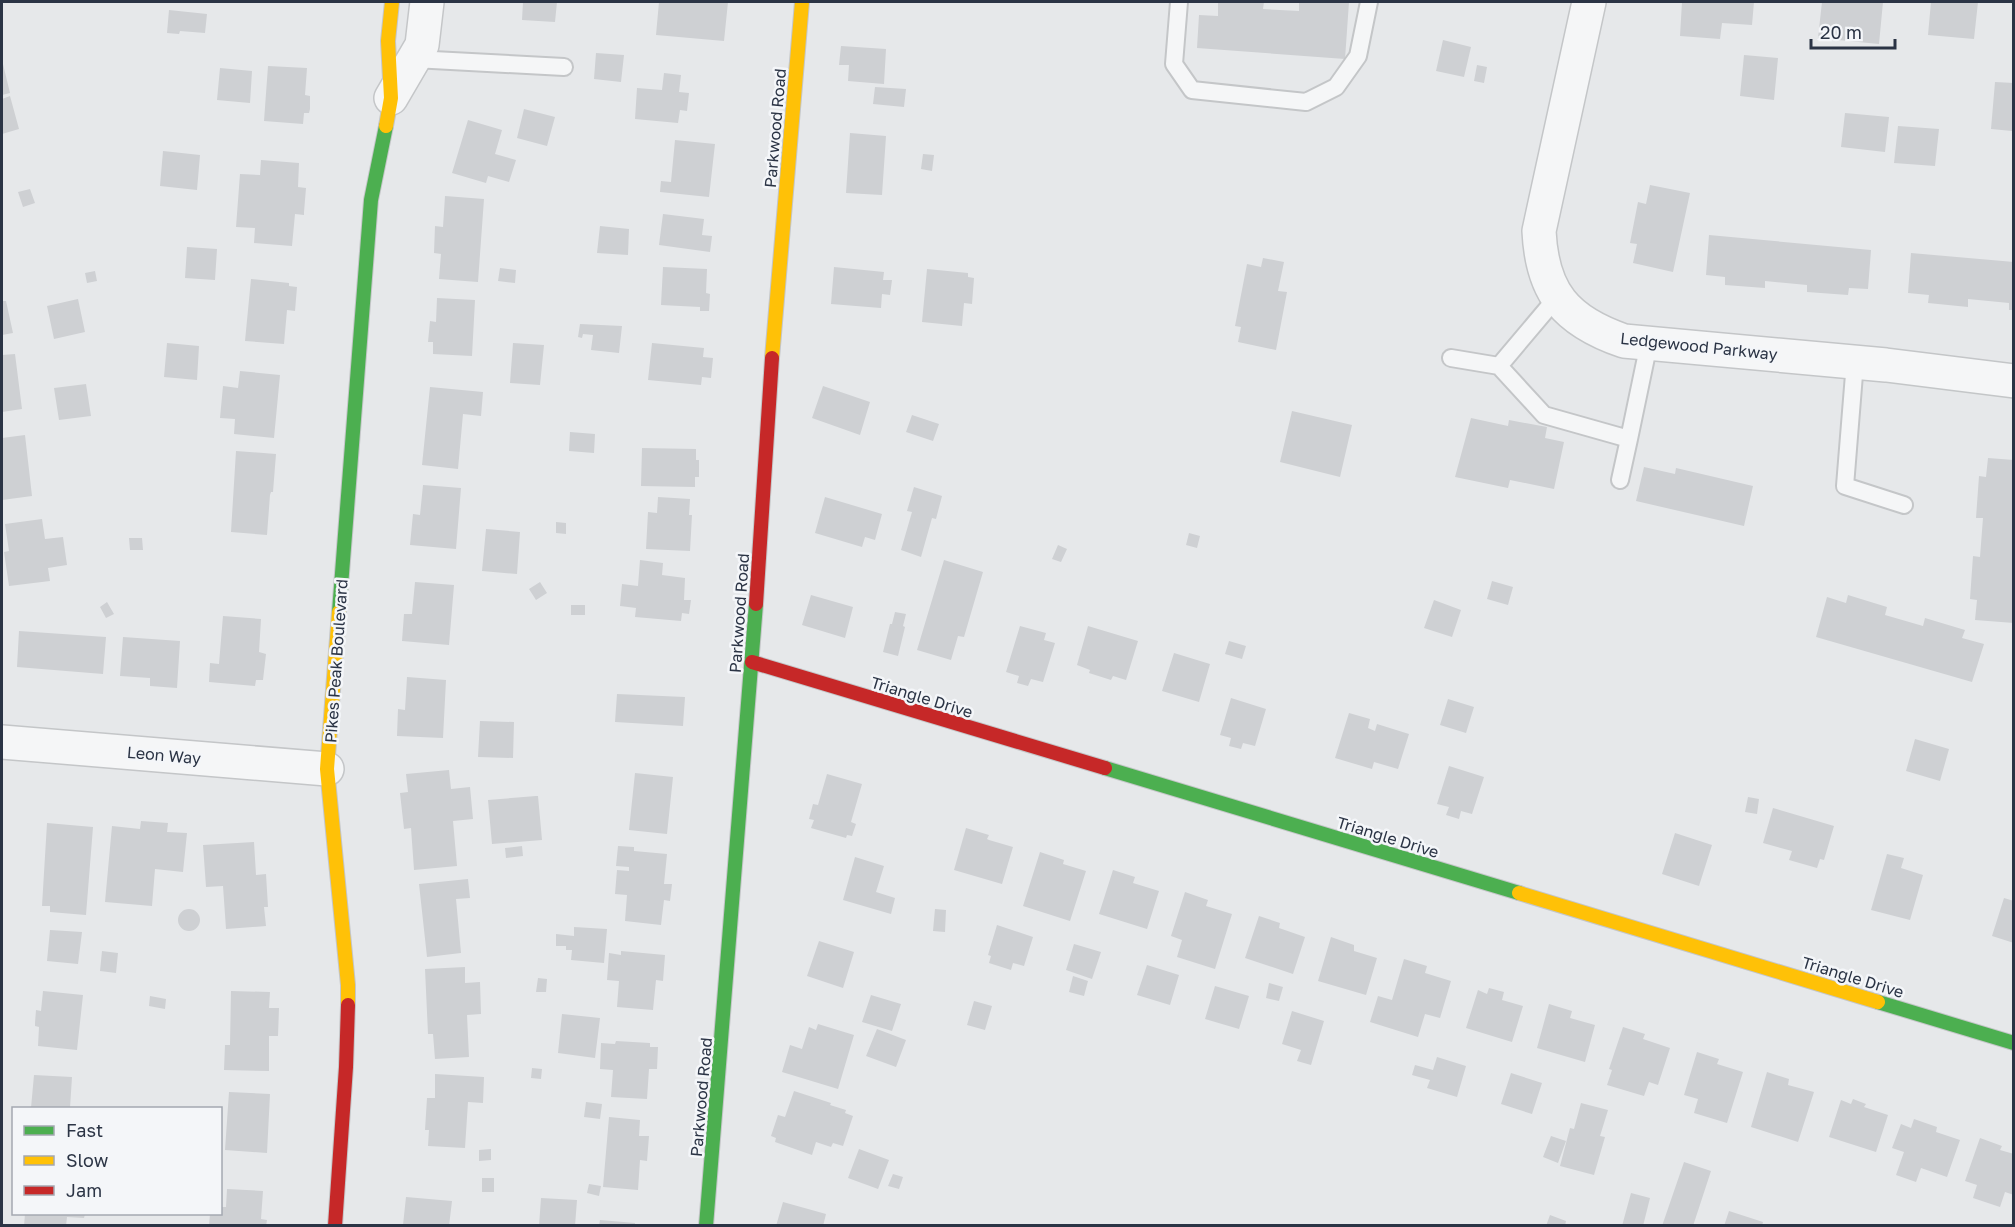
<svg xmlns="http://www.w3.org/2000/svg" width="2015" height="1227" font-family="'Golos Text',sans-serif">
	<style>
		.building { fill: #ced0d3 }
		.lines { fill: none; stroke-linecap: round; stroke-linejoin: round }
		.lane-casing { stroke: #c4c6c8; stroke-width: 20 }
		.street-casing { stroke: #c4c6c8; stroke-width: 36 }
		.fast-casing { stroke: #c4c6c8; stroke-width: 16 }
		.slow-casing { stroke: #c4c6c8; stroke-width: 16 }
		.jam-casing { stroke: #c4c6c8; stroke-width: 16 }
		.lane { stroke: #f5f6f7; stroke-width: 16 }
		.street { stroke: #f5f6f7; stroke-width: 33 }
		.fast { stroke: #4caf50; stroke-width: 14 }
		.slow { stroke: #ffc107; stroke-width: 14 }
		.jam { stroke: #c62828; stroke-width: 14 }
		.labels { text-anchor: middle; dominant-baseline: central; stroke-width: 5; stroke-linejoin: round; paint-order: stroke }
		.street-label { font-size: 16px; fill: #2b3445; stroke: #f4f6f9 }
	</style>
	<rect width="100%" height="100%" fill="#e6e8ea"/>
	<!-- building -->
	<path class="building" d="M 523,2 L 557,2 L 555,22 L 522,20 Z
		M 659,2 L 728,2 L 724,41 L 656,35 Z
		M 1218,2 L 1264,2 L 1263,9 L 1299,11 L 1299,2 L 1349,2 L 1345,59 L 1197,48 L 1199,15 L 1218,16 Z
		M 1682,2 L 1754,2 L 1752,25 L 1722,23 L 1720,39 L 1680,36 Z
		M 1822,2 L 1883,2 L 1879,44 L 1818,38 Z
		M 1931,2 L 1978,2 L 1974,39 L 1928,35 Z
		M 169,10 L 207,14 L 205,33 L 180,31 L 179,34 L 167,33 Z
		M 1443,40 L 1471,47 L 1464,77 L 1436,71 Z
		M 841,46 L 886,49 L 884,84 L 848,81 L 849,65 L 839,65 Z
		M 596,53 L 624,55 L 621,82 L 594,79 Z
		M 1744,55 L 1778,58 L 1774,100 L 1740,96 Z
		M 2,64 L 3,64 L 10,93 L 2,95 Z
		M 1477,65 L 1487,67 L 1484,83 L 1474,81 Z
		M 268,66 L 307,68 L 305,95 L 310,96 L 310,109 L 309,113 L 304,113 L 303,124 L 264,121 Z
		M 220,68 L 252,71 L 250,103 L 217,100 Z
		M 664,73 L 681,75 L 679,92 L 689,93 L 687,111 L 680,110 L 678,123 L 635,119 L 637,88 L 662,90 Z
		M 1995,82 L 2014,83 L 2012,131 L 1991,129 Z
		M 875,87 L 906,89 L 904,107 L 873,104 Z
		M 10,96 L 19,129 L 2,134 L 2,99 Z
		M 524,109 L 555,117 L 547,146 L 517,138 Z
		M 1845,113 L 1889,117 L 1885,152 L 1841,147 Z
		M 468,120 L 502,130 L 495,154 L 516,160 L 509,182 L 488,176 L 486,183 L 452,173 Z
		M 1898,126 L 1939,129 L 1935,166 L 1894,163 Z
		M 850,133 L 886,136 L 882,195 L 846,193 Z
		M 675,140 L 715,144 L 709,197 L 660,192 L 661,181 L 671,182 Z
		M 163,151 L 200,155 L 197,190 L 160,186 Z
		M 923,154 L 934,155 L 932,171 L 921,169 Z
		M 261,160 L 299,163 L 298,187 L 306,188 L 304,212 L 304,215 L 295,214 L 292,246 L 254,243 L 255,228 L 236,227 L 240,174 L 260,175 Z
		M 1650,185 L 1690,193 L 1673,272 L 1633,263 L 1637,244 L 1630,243 L 1638,202 L 1646,204 Z
		M 30,189 L 35,203 L 23,207 L 18,192 Z
		M 445,196 L 484,199 L 478,282 L 439,279 L 441,254 L 434,253 L 435,226 L 443,227 Z
		M 663,214 L 704,219 L 702,235 L 712,236 L 710,252 L 659,245 Z
		M 600,226 L 629,229 L 628,255 L 597,253 Z
		M 1709,235 L 1871,250 L 1868,289 L 1849,288 L 1848,295 L 1807,292 L 1807,285 L 1765,281 L 1765,288 L 1725,285 L 1725,277 L 1706,275 Z
		M 187,247 L 217,249 L 215,280 L 185,278 Z
		M 1911,253 L 2014,262 L 2014,310 L 2009,310 L 2009,303 L 1968,299 L 1968,307 L 1928,303 L 1929,295 L 1908,293 Z
		M 1263,258 L 1284,262 L 1278,291 L 1287,292 L 1276,350 L 1238,342 L 1241,327 L 1235,326 L 1247,264 L 1261,267 Z
		M 663,267 L 707,269 L 706,293 L 710,294 L 709,311 L 700,311 L 700,307 L 661,305 Z
		M 834,267 L 884,272 L 883,280 L 892,280 L 890,295 L 882,294 L 881,308 L 831,304 Z
		M 500,268 L 516,270 L 515,283 L 498,281 Z
		M 927,269 L 968,273 L 968,277 L 974,278 L 972,304 L 964,303 L 962,326 L 922,322 Z
		M 95,271 L 97,281 L 87,283 L 85,273 Z
		M 251,279 L 289,283 L 289,286 L 297,287 L 295,311 L 287,310 L 284,344 L 245,341 Z
		M 2,297 L 3,301 L 6,301 L 13,333 L 2,335 Z
		M 437,298 L 475,300 L 472,356 L 433,354 L 433,342 L 428,342 L 430,321 L 436,322 Z
		M 78,299 L 85,332 L 54,339 L 47,306 Z
		M 580,324 L 622,326 L 619,353 L 591,350 L 593,335 L 583,334 L 582,338 L 578,337 Z
		M 167,343 L 199,346 L 197,380 L 164,377 Z
		M 513,343 L 544,345 L 540,385 L 510,383 Z
		M 652,343 L 704,348 L 703,357 L 713,358 L 711,378 L 702,377 L 701,385 L 648,380 Z
		M 15,354 L 22,409 L 2,412 L 2,355 Z
		M 240,371 L 280,375 L 274,438 L 234,434 L 235,419 L 220,418 L 223,386 L 238,388 Z
		M 86,384 L 91,416 L 59,420 L 54,388 Z
		M 823,386 L 870,402 L 860,435 L 812,418 Z
		M 430,387 L 483,392 L 481,416 L 463,414 L 458,469 L 422,465 Z
		M 1292,411 L 1352,425 L 1340,477 L 1280,462 Z
		M 912,415 L 939,424 L 933,441 L 906,432 Z
		M 1471,418 L 1508,426 L 1509,420 L 1547,427 L 1545,438 L 1564,442 L 1554,489 L 1510,480 L 1508,488 L 1455,477 Z
		M 570,432 L 595,434 L 594,453 L 569,451 Z
		M 25,435 L 32,496 L 2,500 L 2,438 Z
		M 642,448 L 696,449 L 696,460 L 699,460 L 699,477 L 695,477 L 695,487 L 641,486 Z
		M 236,451 L 276,454 L 273,492 L 271,492 L 270,495 L 267,535 L 231,532 Z
		M 1988,458 L 2014,460 L 2014,623 L 1975,620 L 1977,600 L 1970,599 L 1973,556 L 1980,557 L 1983,518 L 1976,518 L 1979,476 L 1986,477 Z
		M 1644,467 L 1675,474 L 1676,468 L 1753,486 L 1744,526 L 1636,501 Z
		M 423,485 L 461,488 L 456,549 L 410,545 L 413,514 L 420,515 Z
		M 914,487 L 942,496 L 936,519 L 932,518 L 921,557 L 901,550 L 912,512 L 907,511 Z
		M 658,497 L 690,499 L 689,515 L 692,515 L 690,551 L 646,549 L 648,512 L 657,513 Z
		M 825,497 L 882,514 L 875,540 L 865,537 L 862,547 L 815,533 Z
		M 42,519 L 45,539 L 63,537 L 67,565 L 48,568 L 50,581 L 9,586 L 4,552 L 9,551 L 5,524 Z
		M 556,522 L 566,523 L 566,534 L 556,533 Z
		M 486,529 L 520,532 L 517,574 L 482,571 Z
		M 1189,533 L 1200,536 L 1197,548 L 1186,545 Z
		M 129,538 L 142,538 L 143,550 L 130,550 Z
		M 1058,545 L 1067,549 L 1061,562 L 1052,559 Z
		M 640,560 L 663,563 L 662,575 L 685,578 L 684,600 L 691,600 L 689,614 L 682,613 L 681,621 L 635,617 L 636,608 L 620,606 L 622,584 L 638,586 Z
		M 944,560 L 983,572 L 964,637 L 958,636 L 951,660 L 917,650 Z
		M 1492,581 L 1513,587 L 1508,605 L 1487,599 Z
		M 415,582 L 454,585 L 449,645 L 402,641 L 404,614 L 412,614 Z
		M 540,582 L 547,593 L 536,600 L 529,589 Z
		M 811,595 L 853,607 L 845,638 L 802,625 Z
		M 1848,595 L 1887,607 L 1885,615 L 1923,626 L 1925,618 L 1965,630 L 1962,638 L 1984,644 L 1972,682 L 1816,637 L 1827,597 L 1846,603 Z
		M 1434,600 L 1461,610 L 1452,637 L 1424,628 Z
		M 107,602 L 114,614 L 106,618 L 100,607 Z
		M 571,605 L 585,605 L 585,615 L 571,615 Z
		M 895,612 L 906,614 L 903,626 L 905,627 L 898,656 L 883,652 L 890,624 L 892,624 Z
		M 223,616 L 261,619 L 259,652 L 266,654 L 263,680 L 256,680 L 255,686 L 209,682 L 210,663 L 219,664 Z
		M 1020,626 L 1046,633 L 1044,640 L 1055,643 L 1043,682 L 1031,679 L 1028,686 L 1017,683 L 1019,676 L 1006,672 Z
		M 1088,626 L 1138,641 L 1126,680 L 1113,676 L 1111,680 L 1089,673 L 1090,670 L 1077,665 Z
		M 19,631 L 106,637 L 103,674 L 17,667 Z
		M 123,637 L 180,641 L 177,688 L 150,686 L 150,678 L 120,676 Z
		M 1229,641 L 1246,646 L 1242,659 L 1225,654 Z
		M 1174,653 L 1210,664 L 1199,702 L 1162,691 Z
		M 407,677 L 446,680 L 443,738 L 397,736 L 398,709 L 405,710 Z
		M 617,694 L 685,697 L 683,726 L 615,722 Z
		M 1231,698 L 1266,709 L 1255,746 L 1243,743 L 1241,749 L 1229,746 L 1231,738 L 1220,735 Z
		M 1448,699 L 1474,707 L 1466,733 L 1440,725 Z
		M 1349,713 L 1370,719 L 1368,728 L 1375,731 L 1377,724 L 1409,734 L 1398,769 L 1374,762 L 1372,769 L 1335,758 Z
		M 480,721 L 514,722 L 513,758 L 478,757 Z
		M 1915,739 L 1949,749 L 1940,781 L 1906,771 Z
		M 1449,766 L 1484,777 L 1472,814 L 1461,811 L 1459,819 L 1446,815 L 1449,807 L 1437,804 Z
		M 449,770 L 451,789 L 470,787 L 473,819 L 453,821 L 457,866 L 414,870 L 411,828 L 404,829 L 400,793 L 408,792 L 406,774 Z
		M 635,773 L 673,777 L 667,834 L 629,830 Z
		M 827,774 L 862,784 L 851,822 L 856,824 L 852,836 L 847,835 L 846,838 L 811,828 L 814,820 L 809,819 L 813,804 L 818,805 Z
		M 536,796 L 538,796 L 542,840 L 492,844 L 488,800 Z
		M 1748,797 L 1759,799 L 1757,814 L 1745,812 Z
		M 1773,808 L 1834,826 L 1824,860 L 1820,859 L 1817,868 L 1789,860 L 1792,851 L 1763,843 Z
		M 141,821 L 168,823 L 167,832 L 187,833 L 183,872 L 155,869 L 152,906 L 105,902 L 112,826 L 140,829 Z
		M 47,823 L 93,827 L 86,915 L 50,912 L 50,906 L 42,906 Z
		M 966,828 L 989,835 L 987,839 L 989,840 L 1013,847 L 1002,884 L 954,870 Z
		M 1675,833 L 1712,845 L 1699,886 L 1662,874 Z
		M 254,842 L 256,875 L 266,874 L 268,907 L 264,907 L 266,926 L 226,929 L 223,886 L 206,887 L 203,845 Z
		M 522,846 L 523,856 L 506,858 L 505,848 Z
		M 618,846 L 634,847 L 634,851 L 667,854 L 664,884 L 672,884 L 670,901 L 664,900 L 661,925 L 625,921 L 627,895 L 615,894 L 617,870 L 629,871 L 629,867 L 616,866 Z
		M 1040,852 L 1064,860 L 1063,864 L 1086,871 L 1070,921 L 1023,906 Z
		M 1887,854 L 1904,858 L 1901,868 L 1923,875 L 1910,920 L 1871,910 Z
		M 855,857 L 884,866 L 876,892 L 895,898 L 891,914 L 843,900 Z
		M 1113,870 L 1135,877 L 1133,883 L 1159,891 L 1147,929 L 1099,914 Z
		M 468,879 L 470,898 L 456,899 L 461,953 L 427,957 L 419,884 Z
		M 1185,892 L 1208,900 L 1206,906 L 1232,914 L 1215,969 L 1177,957 L 1182,940 L 1171,936 Z
		M 2004,898 L 2014,901 L 2014,943 L 1992,936 Z
		M 935,909 L 946,910 L 945,932 L 933,931 Z
		M178 920a11 11 0 1 1 22 0a11 11 0 1 1-22 0Z
		M 1259,916 L 1280,923 L 1279,928 L 1305,937 L 1293,974 L 1245,958 Z
		M 997,925 L 1033,937 L 1024,966 L 1013,963 L 1011,970 L 989,963 L 991,956 L 988,955 Z
		M 574,927 L 607,929 L 604,963 L 571,960 L 572,950 L 566,950 L 566,946 L 556,946 L 556,934 L 574,936 Z
		M 50,930 L 82,932 L 78,964 L 47,961 Z
		M 1331,937 L 1354,945 L 1354,951 L 1377,958 L 1366,995 L 1318,981 Z
		M 819,941 L 854,952 L 843,988 L 807,976 Z
		M 1074,944 L 1101,952 L 1092,979 L 1066,970 Z
		M 102,951 L 118,953 L 116,973 L 100,971 Z
		M 621,951 L 665,955 L 663,981 L 656,980 L 653,1010 L 617,1007 L 619,981 L 607,980 L 609,953 L 621,955 Z
		M 1404,959 L 1427,966 L 1425,973 L 1451,981 L 1440,1018 L 1425,1014 L 1418,1037 L 1370,1022 L 1378,996 L 1392,1000 Z
		M 1147,965 L 1179,975 L 1170,1005 L 1137,995 Z
		M 465,967 L 465,983 L 480,982 L 481,1014 L 467,1015 L 469,1057 L 435,1059 L 433,1034 L 428,1034 L 425,969 Z
		M 1073,976 L 1088,981 L 1084,996 L 1069,992 Z
		M 538,978 L 547,979 L 546,992 L 536,992 Z
		M 1269,983 L 1283,987 L 1279,1001 L 1266,998 Z
		M 1215,986 L 1249,996 L 1239,1029 L 1205,1019 Z
		M 1489,988 L 1504,992 L 1502,1000 L 1523,1006 L 1512,1042 L 1466,1028 L 1478,990 L 1487,994 Z
		M 43,991 L 83,995 L 77,1050 L 38,1046 L 39,1027 L 35,1026 L 35,1023 L 36,1010 L 41,1011 Z
		M 231,991 L 270,992 L 269,1008 L 279,1008 L 278,1036 L 269,1036 L 269,1071 L 224,1070 L 225,1045 L 230,1045 Z
		M 871,995 L 901,1004 L 892,1031 L 862,1022 Z
		M 150,996 L 166,999 L 165,1009 L 149,1006 Z
		M 974,1001 L 992,1006 L 985,1030 L 967,1025 Z
		M 1549,1004 L 1572,1011 L 1570,1018 L 1595,1025 L 1585,1062 L 1537,1048 Z
		M 1292,1011 L 1324,1021 L 1311,1065 L 1297,1061 L 1301,1050 L 1282,1044 Z
		M 562,1014 L 600,1018 L 595,1058 L 558,1053 Z
		M 818,1024 L 854,1035 L 838,1089 L 782,1072 L 790,1045 L 802,1049 L 809,1027 L 816,1030 Z
		M 1623,1027 L 1645,1034 L 1643,1039 L 1670,1048 L 1658,1085 L 1649,1082 L 1644,1096 L 1607,1085 L 1612,1070 L 1609,1069 Z
		M 877,1029 L 906,1040 L 896,1067 L 866,1056 Z
		M 616,1041 L 650,1043 L 650,1047 L 658,1047 L 657,1069 L 649,1069 L 647,1099 L 611,1097 L 613,1070 L 600,1069 L 601,1043 L 615,1044 Z
		M 1697,1052 L 1719,1059 L 1717,1064 L 1743,1072 L 1727,1123 L 1694,1113 L 1698,1099 L 1684,1095 Z
		M 1437,1057 L 1466,1066 L 1457,1097 L 1427,1088 L 1430,1080 L 1412,1075 L 1415,1065 L 1433,1070 Z
		M 532,1068 L 542,1069 L 541,1079 L 531,1078 Z
		M 1767,1072 L 1789,1079 L 1788,1085 L 1814,1092 L 1798,1142 L 1751,1127 Z
		M 1511,1073 L 1542,1083 L 1532,1114 L 1501,1104 Z
		M 435,1074 L 484,1077 L 483,1103 L 468,1102 L 465,1148 L 428,1146 L 429,1130 L 425,1130 L 427,1098 L 435,1098 Z
		M 34,1075 L 72,1077 L 70,1108 L 31,1108 Z
		M 794,1091 L 831,1103 L 830,1105 L 846,1110 L 845,1113 L 853,1116 L 843,1146 L 833,1143 L 831,1147 L 816,1142 L 812,1155 L 775,1142 L 776,1138 L 771,1136 L 778,1115 L 785,1117 Z
		M 229,1092 L 270,1094 L 267,1153 L 225,1150 Z
		M 1853,1099 L 1866,1104 L 1864,1107 L 1888,1115 L 1876,1152 L 1829,1137 L 1841,1100 L 1851,1104 Z
		M 586,1102 L 602,1104 L 600,1119 L 584,1117 Z
		M 1581,1103 L 1608,1110 L 1600,1136 L 1605,1137 L 1594,1175 L 1560,1166 L 1570,1128 L 1574,1129 Z
		M 609,1117 L 640,1120 L 639,1136 L 649,1136 L 647,1161 L 640,1160 L 638,1190 L 603,1187 Z
		M 1914,1119 L 1937,1127 L 1936,1132 L 1960,1140 L 1947,1177 L 1921,1168 L 1916,1182 L 1896,1175 L 1904,1152 L 1892,1148 L 1901,1124 L 1911,1128 Z
		M 1551,1136 L 1566,1141 L 1558,1163 L 1543,1157 Z
		M 1980,1138 L 2002,1146 L 2000,1150 L 2014,1154 L 2014,1195 L 2005,1192 L 2000,1207 L 1973,1198 L 1977,1185 L 1965,1181 Z
		M 491,1149 L 491,1160 L 479,1161 L 479,1150 Z
		M 859,1149 L 889,1160 L 878,1189 L 848,1178 Z
		M 1684,1162 L 1711,1171 L 1693,1226 L 1662,1226 Z
		M 893,1174 L 903,1177 L 899,1189 L 888,1186 Z
		M 482,1178 L 494,1178 L 494,1192 L 482,1192 Z
		M 589,1184 L 601,1186 L 599,1196 L 587,1193 Z
		M 227,1189 L 263,1191 L 261,1219 L 267,1220 L 266,1226 L 209,1226 L 210,1214 L 220,1214 L 220,1207 L 226,1207 Z
		M 1631,1193 L 1650,1198 L 1643,1226 L 1622,1226 Z
		M 406,1197 L 452,1201 L 449,1226 L 403,1225 Z
		M 541,1198 L 577,1200 L 575,1226 L 539,1226 Z
		M 783,1202 L 826,1214 L 823,1226 L 776,1226 Z
		M 1729,1211 L 1763,1222 L 1762,1226 L 1724,1226 Z
		M 25,1214 L 85,1214 L 84,1218 L 67,1217 L 66,1226 L 24,1226 Z
		M 1550,1215 L 1566,1221 L 1565,1226 L 1546,1226 Z
		M 600,1220 L 635,1223 L 635,1226 L 599,1226 Z"/>
	<g class="lines">
		<defs>
			<path id="lane" d="M 1179,2 L 1174,64 L 1192,90 L 1306,102 L 1336,87 L 1358,56 L 1369,2
				M 414,59 L 564,67
				M 1451,358 L 1499,366 L 1544,415 L 1629,439 L 1649,343
				M 1855,362 L 1845,486 L 1904,505
				M 1499,366 L 1558,296
				M 1620,480 L 1629,439"/>
			<path id="street" d="M 1589,2 L 1539,231 C 1542,293 1566,321 1624,341 L 1886,365 L 2014,381
				M 391,98 L 422,45 L 427,2
				M 2,742 L 327,769"/>
			<path id="fast" d="M 339,612 L 371,200 L 386,126
				M 1105,768 L 1519,893
				M 1878,1002 L 2014,1043
				M 706,1226 L 756,604"/>
			<path id="slow" d="M 386,126 L 391,98 L 388,41 L 392,2
				M 772,358 L 802,2
				M 339,612 L 327,769 L 348,985 L 348,1005
				M 1519,893 L 1878,1002"/>
			<path id="jam" d="M 756,604 L 772,358
				M 752,662 L 1105,768
				M 335,1226 L 346,1067 L 348,1005"/>
		</defs>
		<!-- lane casing -->
		<use href="#lane" class="lane-casing"/>
		<!-- street casing -->
		<use href="#street" class="street-casing"/>
		<!-- fast casing -->
		<use href="#fast" class="fast-casing"/>
		<!-- slow casing -->
		<use href="#slow" class="slow-casing"/>
		<!-- jam casing -->
		<use href="#jam" class="jam-casing"/>
		<!-- lane -->
		<use href="#lane" class="lane"/>
		<!-- street -->
		<use href="#street" class="street"/>
		<!-- fast -->
		<use href="#fast" class="fast"/>
		<!-- slow -->
		<use href="#slow" class="slow"/>
		<!-- jam -->
		<use href="#jam" class="jam"/>
	</g>
	<g class="labels">
		<!-- street labels -->
		<g class="street-label">
			<text transform="translate(775 128) rotate(-85)">Parkwood Road</text>
			<text transform="translate(1699 346) rotate(6)">Ledgewood Parkway</text>
			<text transform="translate(739 613) rotate(-86)">Parkwood Road</text>
			<text transform="translate(336 661) rotate(-86)">Pikes Peak Boulevard</text>
			<text transform="translate(922 697) rotate(17)">Triangle Drive</text>
			<text transform="translate(164 755) rotate(5)">Leon Way</text>
			<text transform="translate(1388 837) rotate(17)">Triangle Drive</text>
			<text transform="translate(1853 977) rotate(17)">Triangle Drive</text>
			<text transform="translate(701 1097) rotate(-85)">Parkwood Road</text>
		</g>
	</g>
	<!-- border -->
	<rect width="2015" height="1227" fill="none" stroke="#2b3445" stroke-width="6"/>
	<!-- legend -->
	<rect x="12" y="1107" width="210" height="108" fill="#f4f6f9" stroke="#a4a8b1" stroke-width="1.5"/>
	<rect x="24" y="1126" width="30" height="9" fill="#4caf50" stroke="#a4a8b1" stroke-width="1.5"/>
	<text x="66" y="1137" font-size="18" fill="#2b3445">Fast</text>
	<rect x="24" y="1156" width="30" height="9" fill="#ffc107" stroke="#a4a8b1" stroke-width="1.5"/>
	<text x="66" y="1167" font-size="18" fill="#2b3445">Slow</text>
	<rect x="24" y="1186" width="30" height="9" fill="#c62828" stroke="#a4a8b1" stroke-width="1.5"/>
	<text x="66" y="1197" font-size="18" fill="#2b3445">Jam</text>
	<!-- scale -->
	<path d="M1811 39v9h84v-9" fill="none" stroke="#2b3445" stroke-width="3"/>
	<text x="1820" y="39" font-size="18" fill="#2b3445" stroke="#f4f6f9" stroke-width="4.5" paint-order="stroke">20 m</text>
</svg>
